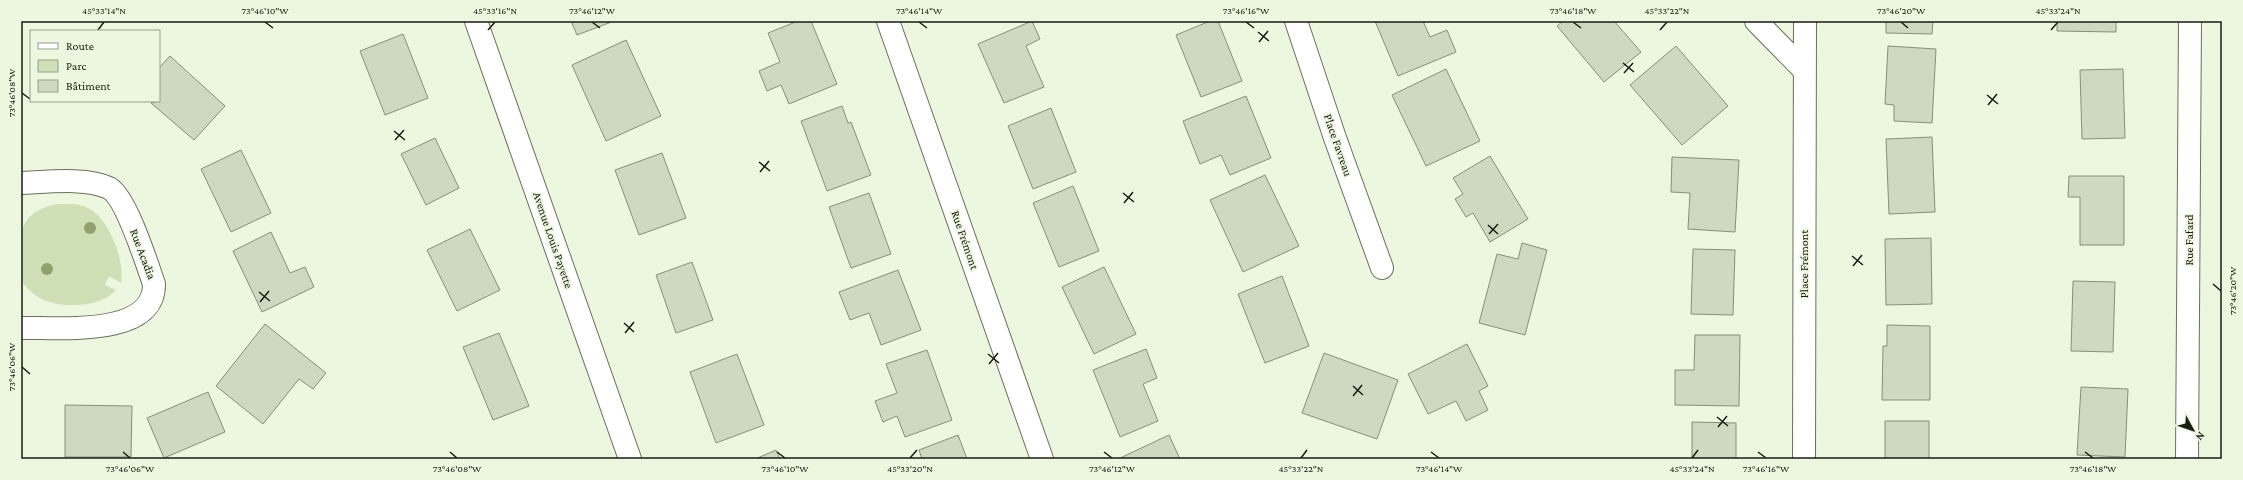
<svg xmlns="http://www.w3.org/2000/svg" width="2243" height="480" font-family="'Crimson Pro',serif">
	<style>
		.green { fill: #d0e0b6 }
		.building { fill: #cfd8c0; stroke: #868f79 }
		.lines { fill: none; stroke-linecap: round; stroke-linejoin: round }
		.minor-casing { stroke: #69715c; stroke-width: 24 }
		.minor { stroke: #fff; stroke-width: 22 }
		.tree { fill: #92a16d }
		.ticks { fill: none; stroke: #191d14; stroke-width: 1.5 }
		.labels { text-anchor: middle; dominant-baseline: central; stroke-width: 3.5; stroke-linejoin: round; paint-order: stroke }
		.street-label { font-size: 12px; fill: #191d14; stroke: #edf6de }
		.neatline { fill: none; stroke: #191d14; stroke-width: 1.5 }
		.ticks-label { font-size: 10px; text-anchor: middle; fill: #191d14 }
	</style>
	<rect width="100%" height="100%" fill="#edf6de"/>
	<!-- green -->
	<path class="green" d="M 58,204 C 68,204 77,203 86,207 C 109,217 125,260 121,283 L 109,276 L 105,285 L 116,290 C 95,313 34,311 21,278 C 21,240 12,213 58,204 Z"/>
	<!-- building -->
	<path class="building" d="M 571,21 L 614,21 L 577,35 Z
		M 798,21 L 811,21 L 837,84 L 789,104 L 781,85 L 767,91 L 759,71 L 780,62 L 768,33 Z
		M 1032,21 L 1040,39 L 1026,46 L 1044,87 L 1004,103 L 978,44 Z
		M 1210,21 L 1218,21 L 1242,81 L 1201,97 L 1176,35 Z
		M 1375,21 L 1423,21 L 1430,37 L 1447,30 L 1456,52 L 1398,76 Z
		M 1563,21 L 1614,21 L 1641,52 L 1604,82 L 1557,26 Z
		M 1886,21 L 1933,21 L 1932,34 L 1886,33 Z
		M 2057,21 L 2116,21 L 2116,32 L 2057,31 Z
		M 403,34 L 428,98 L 385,115 L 360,51 Z
		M 626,40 L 661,116 L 606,141 L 572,65 Z
		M 1676,46 L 1728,106 L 1682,145 L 1630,85 Z
		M 1888,46 L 1936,49 L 1932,123 L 1894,121 L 1894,105 L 1885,104 Z
		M 170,56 L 225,106 L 194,140 L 151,103 L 159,101 L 159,68 Z
		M 1446,69 L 1480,141 L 1426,166 L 1392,95 Z
		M 2123,69 L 2125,138 L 2082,139 L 2080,70 Z
		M 1246,96 L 1271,158 L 1230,175 L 1221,155 L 1200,164 L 1183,121 Z
		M 842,106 L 848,123 L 851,122 L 871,175 L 827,191 L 801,121 Z
		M 1051,108 L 1076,172 L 1033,189 L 1008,126 Z
		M 1932,137 L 1935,212 L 1889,214 L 1886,139 Z
		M 435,138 L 459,188 L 426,205 L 401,154 Z
		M 241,150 L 271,213 L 231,232 L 201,169 Z
		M 662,153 L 686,218 L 639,235 L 615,170 Z
		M 1490,156 L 1528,219 L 1490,242 L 1473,213 L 1466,217 L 1455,199 L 1463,194 L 1453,178 Z
		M 1672,157 L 1739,160 L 1735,232 L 1688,229 L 1690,193 L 1671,192 Z
		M 1265,175 L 1299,246 L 1243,272 L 1210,200 Z
		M 2069,176 L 2124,176 L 2124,245 L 2080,245 L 2080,197 L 2068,197 Z
		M 1073,186 L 1099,251 L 1059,267 L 1033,203 Z
		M 869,193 L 891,254 L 851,268 L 829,207 Z
		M 470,229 L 500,290 L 457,311 L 427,250 Z
		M 271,232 L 290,273 L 305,267 L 314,287 L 262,312 L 233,251 Z
		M 1931,238 L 1932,304 L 1886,305 L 1885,239 Z
		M 1522,243 L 1547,250 L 1525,335 L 1479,323 L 1497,254 L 1518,259 Z
		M 1693,249 L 1735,250 L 1733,315 L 1691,314 Z
		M 692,262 L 713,320 L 676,333 L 656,275 Z
		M 1104,267 L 1136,334 L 1094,354 L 1062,287 Z
		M 898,270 L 921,330 L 881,345 L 869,313 L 850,320 L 839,292 Z
		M 1282,276 L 1309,346 L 1265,363 L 1238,294 Z
		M 2073,281 L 2115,282 L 2113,352 L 2071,351 Z
		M 265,324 L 326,373 L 313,389 L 299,379 L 263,424 L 216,386 Z
		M 1887,325 L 1930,326 L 1930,400 L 1882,400 L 1883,346 L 1887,346 Z
		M 499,333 L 529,406 L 493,420 L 463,347 Z
		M 1695,335 L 1740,335 L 1739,406 L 1675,405 L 1675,370 L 1694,370 Z
		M 1467,344 L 1488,386 L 1479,391 L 1488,410 L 1466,421 L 1456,401 L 1428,414 L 1408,374 Z
		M 1146,349 L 1157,378 L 1143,384 L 1158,421 L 1120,437 L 1093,370 Z
		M 927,350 L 952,420 L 905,437 L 897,416 L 883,422 L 875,401 L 897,393 L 886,364 Z
		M 1324,353 L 1398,380 L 1377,439 L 1302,413 Z
		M 737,354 L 764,425 L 716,443 L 690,372 Z
		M 2081,387 L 2128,389 L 2125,457 L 2077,455 Z
		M 208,392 L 225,432 L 164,458 L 147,418 Z
		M 65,405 L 132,406 L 131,457 L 65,457 Z
		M 1885,421 L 1929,421 L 1929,459 L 1885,459 Z
		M 1692,422 L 1736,423 L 1736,459 L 1692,459 Z
		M 958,435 L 967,459 L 922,459 L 919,450 Z
		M 1169,435 L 1180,459 L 1118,459 Z
		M 776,450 L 780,459 L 755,459 Z"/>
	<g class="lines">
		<defs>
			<path id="minor" d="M 476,21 L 630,459
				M 888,21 L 1042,459
				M 1296,21 L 1335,138 L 1382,268
				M 1756,21 L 1804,70
				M 21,183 C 46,182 87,177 109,188 C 126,197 147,264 154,284 C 155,338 57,327 21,328
				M 1804,459 L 1805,21
				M 2187,459 L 2190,21"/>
		</defs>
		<!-- minor casing -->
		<use href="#minor" class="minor-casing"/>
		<!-- minor -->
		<use href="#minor" class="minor"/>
	</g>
	<!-- trees -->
	<g class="tree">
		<circle cx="90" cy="228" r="6"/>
		<circle cx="47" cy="269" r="6"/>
	</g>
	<!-- ticks -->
	<path class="ticks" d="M 265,22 L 273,28M 592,22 L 600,28M 919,22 L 927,28M 1246,22 L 1254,28M 1573,22 L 1581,28M 1901,22 L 1908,28M 98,30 L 104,22M 488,30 L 495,22M 1660,30 L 1667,22M 2051,30 L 2058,22M 1258,32 L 1269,41M 1259,42 L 1268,31M 1623,63 L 1634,72M 1624,73 L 1633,63M 22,93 L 30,99M 1987,95 L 1998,104M 1988,105 L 1997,94M 394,131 L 405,140M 395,140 L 404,130M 759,162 L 770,171M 760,172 L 769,161M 1123,193 L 1134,202M 1124,203 L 1133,192M 1488,225 L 1498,234M 1489,234 L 1498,224M 1852,256 L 1863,265M 1853,266 L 1862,255M 2213,284 L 2221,291M 259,292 L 270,301M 260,302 L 269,291M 624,323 L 634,332M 625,333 L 634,322M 988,354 L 999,363M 989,364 L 998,353M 22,367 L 30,374M 1353,386 L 1363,395M 1353,396 L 1362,385M 1717,417 L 1728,426M 1718,427 L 1727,416M 123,452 L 130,458M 450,452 L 457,458M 777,452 L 785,458M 1104,452 L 1112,458M 1431,452 L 1439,458M 1758,452 L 1766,458M 2085,452 L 2093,458M 910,458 L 917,450M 1301,458 L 1307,450M 1692,458 L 1698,450"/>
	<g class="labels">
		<!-- street labels -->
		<g class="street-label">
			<text transform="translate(1338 145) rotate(71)">Place Favreau</text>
			<text transform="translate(553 240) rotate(71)">Avenue Louis Payette</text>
			<text transform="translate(965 240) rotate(71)">Rue Frémont</text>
			<text transform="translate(2189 240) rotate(-90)">Rue Fafard</text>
			<text transform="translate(143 254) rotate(69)">Rue Acadia</text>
			<text transform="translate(1804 264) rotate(-90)">Place Frémont</text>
		</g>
	</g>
	<!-- border -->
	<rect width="2243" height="480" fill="none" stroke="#edf6de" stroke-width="44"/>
	<!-- legend -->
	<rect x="30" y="30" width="130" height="72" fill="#edf6de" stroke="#989f8d"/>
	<rect x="38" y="43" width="20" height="6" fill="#ffffff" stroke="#989f8d"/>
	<text x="66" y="50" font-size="12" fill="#191d14">Route</text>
	<rect x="38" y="60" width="20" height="12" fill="#d0e0b6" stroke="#989f8d"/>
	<text x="66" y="70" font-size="12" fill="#191d14">Parc</text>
	<rect x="38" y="80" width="20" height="12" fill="#cfd8c0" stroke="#989f8d"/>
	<text x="66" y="90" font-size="12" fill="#191d14">Bâtiment</text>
	<!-- north arrow -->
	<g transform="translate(2193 430) rotate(130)" stroke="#edf6de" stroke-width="3" paint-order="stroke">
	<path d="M0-3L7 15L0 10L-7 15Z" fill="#191d14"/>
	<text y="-6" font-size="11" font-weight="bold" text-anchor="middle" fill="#191d14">N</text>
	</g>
	<rect x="22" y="22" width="2199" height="436" class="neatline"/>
	<g class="ticks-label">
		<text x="104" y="14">45°33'14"N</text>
		<text x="265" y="14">73°46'10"W</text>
		<text x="495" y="14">45°33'16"N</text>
		<text x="592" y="14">73°46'12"W</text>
		<text x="919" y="14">73°46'14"W</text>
		<text x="1246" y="14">73°46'16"W</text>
		<text x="1573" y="14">73°46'18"W</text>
		<text x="1667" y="14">45°33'22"N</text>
		<text x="1901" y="14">73°46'20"W</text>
		<text x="2058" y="14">45°33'24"N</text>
		<text transform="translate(11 93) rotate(-90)" y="4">73°46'08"W</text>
		<text transform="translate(2232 291) rotate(-90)" y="4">73°46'20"W</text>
		<text transform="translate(11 367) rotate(-90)" y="4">73°46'06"W</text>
		<text x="130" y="472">73°46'06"W</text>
		<text x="457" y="472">73°46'08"W</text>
		<text x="785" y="472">73°46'10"W</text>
		<text x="910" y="472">45°33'20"N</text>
		<text x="1112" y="472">73°46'12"W</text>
		<text x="1301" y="472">45°33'22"N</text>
		<text x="1439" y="472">73°46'14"W</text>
		<text x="1692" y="472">45°33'24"N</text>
		<text x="1766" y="472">73°46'16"W</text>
		<text x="2093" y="472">73°46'18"W</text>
	</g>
</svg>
